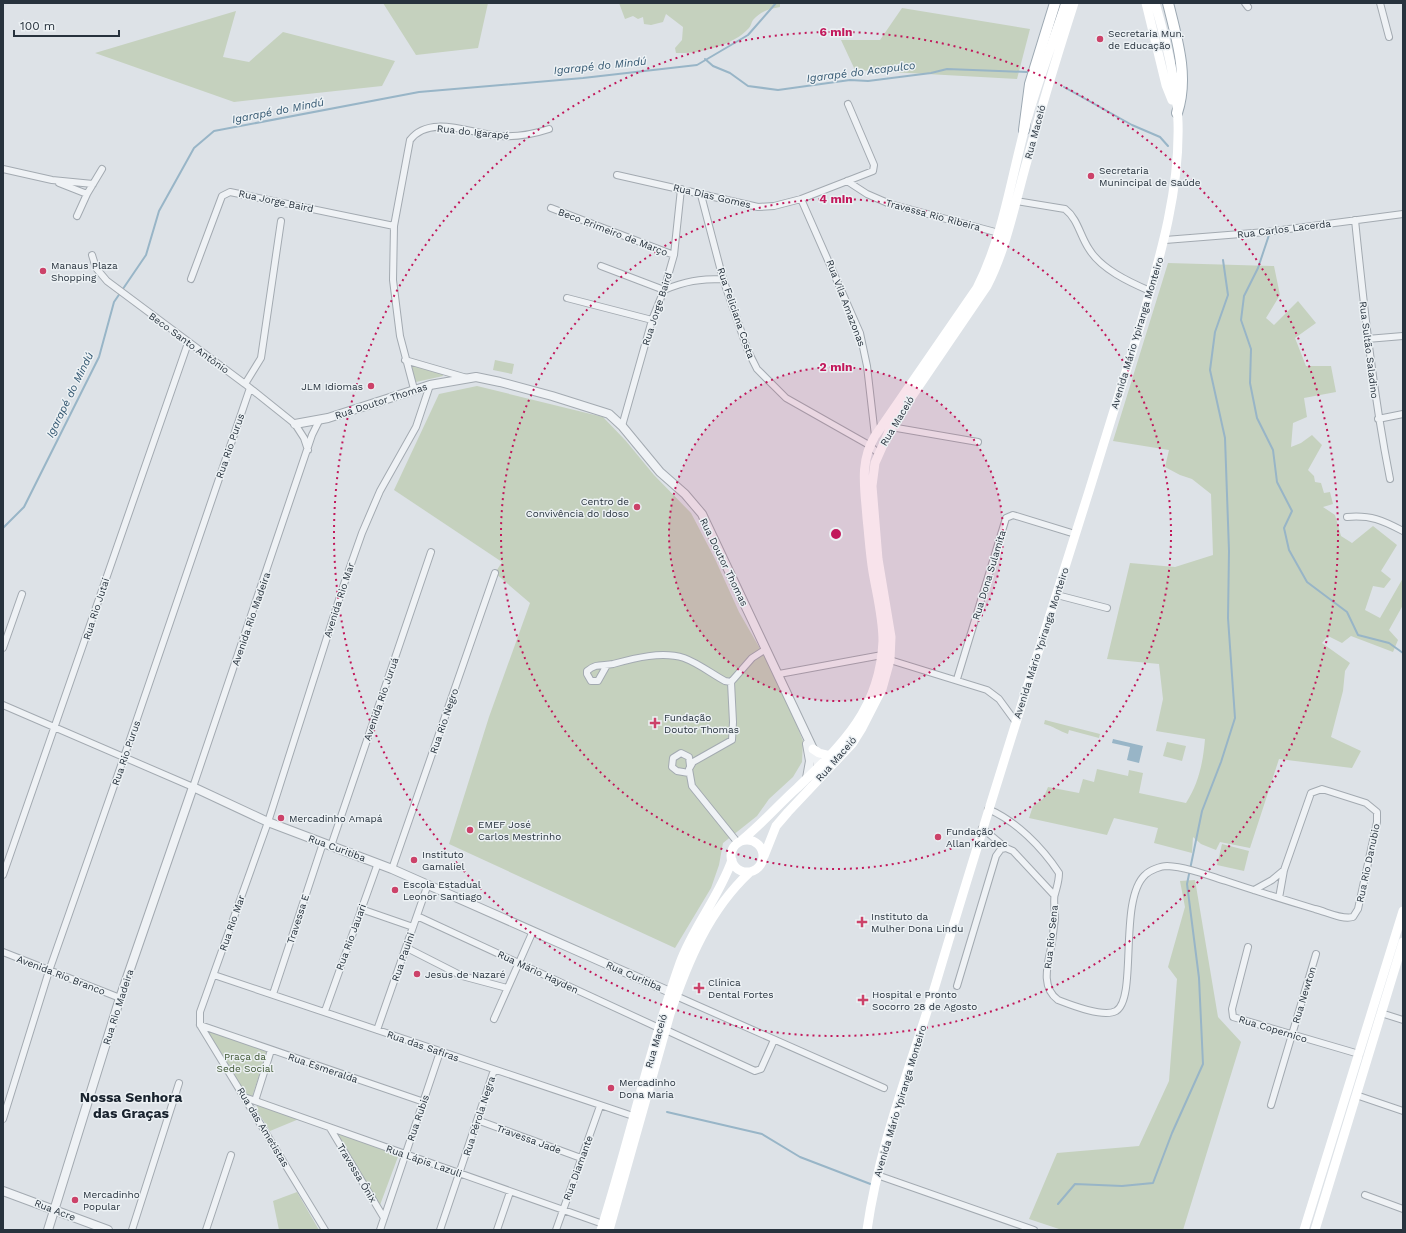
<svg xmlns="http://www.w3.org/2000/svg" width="1406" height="1233" font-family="'Work Sans',sans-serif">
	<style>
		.green { fill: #c5d1be }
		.water { fill: #98b5c7 }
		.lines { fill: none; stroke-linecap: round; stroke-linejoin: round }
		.stream { stroke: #98b5c7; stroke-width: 2 }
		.minor-casing { stroke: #a3aab1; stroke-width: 8 }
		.tertiary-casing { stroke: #a3aab1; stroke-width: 10 }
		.primary-casing { stroke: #9ca8b2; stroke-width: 12 }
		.minor { stroke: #eff2f5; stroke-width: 6 }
		.tertiary { stroke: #eff2f5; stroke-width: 8 }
		.secondary { stroke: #fff; stroke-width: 9 }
		.primary { stroke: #fff; stroke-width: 10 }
		.ring { fill: none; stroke: #c2185b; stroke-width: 2; stroke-dasharray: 2 4 }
		.poi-dot { fill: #cc4269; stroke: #ecf1f4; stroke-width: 1.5 }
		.labels { text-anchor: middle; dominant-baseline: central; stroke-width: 3; stroke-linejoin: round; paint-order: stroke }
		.poi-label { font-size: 10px; fill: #27323d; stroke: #ecf1f4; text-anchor: start }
		.street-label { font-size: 10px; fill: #27323d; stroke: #ecf1f4 }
		.park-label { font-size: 10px; fill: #405834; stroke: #ecf1f4 }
		.water-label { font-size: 11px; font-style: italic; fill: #325670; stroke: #ecf1f4 }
		.district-label { font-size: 14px; font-weight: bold; fill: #19232e; stroke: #ecf1f4 }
		.centre { fill: #c2185b; stroke: #ecf1f4; stroke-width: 2 }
		.ring-label { font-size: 12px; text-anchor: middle; font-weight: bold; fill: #c2185b; stroke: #ecf1f4; stroke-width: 3; stroke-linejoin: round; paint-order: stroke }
	</style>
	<rect width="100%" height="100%" fill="#dde2e7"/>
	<!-- green -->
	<path class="green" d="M 383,3 L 488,3 L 478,48 L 416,55 Z
		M 619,3 L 780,3 L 780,7 C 769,9 761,11 753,20 C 751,23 751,26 749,28 C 733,46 698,54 676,53 L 675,48 L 682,40 L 683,27 L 666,14 L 663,22 L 651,25 L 644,24 L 643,17 L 638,19 L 633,16 L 625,19 Z
		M 902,8 L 1030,29 L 1017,79 L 855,70 L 841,40 L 880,40 Z
		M 236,11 L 223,57 L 249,62 L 283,32 L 395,61 L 382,86 L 234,102 L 95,53 Z
		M 1168,263 L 1274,266 L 1280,295 L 1266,318 L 1274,325 L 1298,301 L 1316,323 L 1295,338 L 1306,366 L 1331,366 L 1336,392 L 1304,398 L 1307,417 L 1293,423 L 1291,447 L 1301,443 L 1312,435 L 1322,445 L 1308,470 L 1314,476 L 1315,482 L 1321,483 L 1324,493 L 1330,492 L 1333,504 L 1323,507 L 1335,515 L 1341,536 L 1352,543 L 1373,526 L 1397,545 L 1381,571 L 1391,579 L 1384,588 L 1373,586 L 1365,610 L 1380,618 L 1403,578 L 1403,605 L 1389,630 L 1398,640 L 1393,652 L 1351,636 L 1342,643 L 1328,636 L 1322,643 L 1350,663 L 1345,671 L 1343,691 L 1331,737 L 1361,751 L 1352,768 L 1279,759 L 1250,848 L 1220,842 L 1216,850 L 1201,844 L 1193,837 L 1192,853 L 1154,843 L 1158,828 L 1114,818 L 1107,835 L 1029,818 L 1033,806 L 1043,799 L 1048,787 L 1079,793 L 1083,779 L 1094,782 L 1097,769 L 1128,776 L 1129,770 L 1143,773 L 1139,793 L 1186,803 C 1199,783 1203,762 1205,739 L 1156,731 L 1163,699 L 1159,664 L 1107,659 L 1130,563 L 1175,567 L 1213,555 L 1211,494 L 1192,479 L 1180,475 L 1165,467 L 1169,450 L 1113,441 Z
		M 495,360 L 514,364 L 512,374 L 493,370 Z
		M 411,365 L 442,372 L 443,376 L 416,382 Z
		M 477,386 L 603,417 L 626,441 L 654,475 L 691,513 L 715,559 L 739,612 L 781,685 L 803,741 L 802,762 L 793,777 L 769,799 L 757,816 L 723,843 L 719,865 L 711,888 L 675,948 L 449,844 L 489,717 L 530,603 L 495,573 L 502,562 L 394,490 L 439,394 Z
		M 1045,720 L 1100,734 L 1099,738 L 1069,730 L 1068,734 C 1059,731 1053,726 1044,724 Z
		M 1167,742 L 1186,746 L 1182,761 L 1163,756 Z
		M 1222,844 L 1249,851 L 1244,871 L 1217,865 Z
		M 1195,880 L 1218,1017 L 1241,1042 L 1183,1230 L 1062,1230 L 1029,1219 L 1057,1153 L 1139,1146 L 1169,1081 L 1177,979 L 1168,967 L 1185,907 L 1180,881 Z
		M 206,1030 L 267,1051 L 252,1097 L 245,1094 Z
		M 257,1106 L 259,1106 L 299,1119 L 270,1131 L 256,1109 Z
		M 341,1134 L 399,1154 L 380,1205 L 378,1204 L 338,1136 Z
		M 297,1192 L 319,1230 L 279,1230 L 273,1201 Z"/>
	<!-- water -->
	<path class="water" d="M 1113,739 L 1143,746 L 1139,763 L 1127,760 L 1130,747 L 1112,743 Z"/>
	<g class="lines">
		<!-- stream -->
		<path class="stream" d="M 705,59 L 713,66 L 730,73 L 748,86 L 778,90 L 850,80 L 868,81 L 931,73 L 947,69 L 1027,72
			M 1064,87 L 1132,125 L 1160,137 L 1168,146
			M 1269,235 L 1258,268 L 1244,296 L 1241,320 L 1251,349 L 1250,383 L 1257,418 L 1273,450 L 1277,482 L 1292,511 L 1284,528 L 1289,550 L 1307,582 L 1347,612 L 1358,635 L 1389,643 L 1403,653
			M 3,528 L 24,507 L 99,357 L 114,302 L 146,255 L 159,211 L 194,148 L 214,131 L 419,92 L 583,78 L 697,65 L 748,35 L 776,3
			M 667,1112 L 762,1134 L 800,1157 L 873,1185
			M 1058,1204 L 1075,1184 L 1122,1186 L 1153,1183 L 1172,1133 L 1203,1064 L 1199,978 L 1187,884 L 1202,811 L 1221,762 L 1235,718 L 1228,618 L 1229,551 L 1225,438 L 1210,370 L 1215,332 L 1228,295 L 1223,260"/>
		<defs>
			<path id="minor" d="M 1245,3 L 1248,7
				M 1380,3 L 1389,37
				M 3,169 L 52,180 L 93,184
				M 617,175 L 758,207 L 774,206 L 801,199 L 873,171 L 874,165 L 848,104
				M 847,181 L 867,194 L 890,204 L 999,233
				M 59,183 L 87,194
				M 701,195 L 723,279 L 748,351 L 757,369 L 786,398 L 869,445 L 878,453
				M 801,199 L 860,333 L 867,366 L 875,436
				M 1016,201 L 1065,209 C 1078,219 1080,236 1089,249 C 1101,269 1129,282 1150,291
				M 551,208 L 674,255
				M 77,216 L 87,194 L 102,169
				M 1355,220 C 1364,307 1373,393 1390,479
				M 1165,240 L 1266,232 L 1403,214
				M 92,255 L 96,268 L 107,281 L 245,384 L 295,424 L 304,438 L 308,450
				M 601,266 L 664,290 C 686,281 699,279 723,279
				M 191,279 L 222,196 L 230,192 L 394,226
				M 567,298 L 652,320
				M 1367,339 L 1403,336
				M 405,360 L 467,378
				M 245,384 L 261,358 L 281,221
				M 414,389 L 400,336 L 393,280 L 394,226 L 410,140 C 430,113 474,135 501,136 C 517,137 534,134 549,129
				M 1378,419 L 1403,414
				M 622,426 L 652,320 L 664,290 L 674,255 L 681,189
				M 891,427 L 978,442
				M 1347,517 C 1371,515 1382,520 1403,531
				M 1057,595 L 1107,608
				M 3,648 L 22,594
				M 890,660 L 987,690 L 999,699 L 1015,721
				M 607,665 L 598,681 L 591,681 L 587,674 L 587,671 C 596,663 603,666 613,664 C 635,658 662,651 684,658 C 698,663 712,674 725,681 L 731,682
				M 779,674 L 882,655
				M 957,679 L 1006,518 L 1013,515 L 1075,534
				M 3,705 L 193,787 L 312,435 L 319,421
				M 689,773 L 677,771 L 672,767 L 673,758 L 681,753 L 689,757 L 690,766
				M 988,809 C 1016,821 1042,847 1059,873 C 1059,881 1057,886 1055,894 C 1053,898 1055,911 1055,918 C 1054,926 1053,934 1052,942 C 1049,961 1039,986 1058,1000 C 1071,1005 1103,1018 1116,1011 C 1138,998 1118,900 1145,875 C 1150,870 1161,866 1167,866 C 1187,867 1207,875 1226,881 C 1256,891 1285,900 1315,909 C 1327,912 1342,920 1353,917 L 1358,909 L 1377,822 L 1377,812 L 1366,803 L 1322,789 L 1311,793 L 1284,870 L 1279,898
				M 982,828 L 1006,848
				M 738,843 L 692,786 L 689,769 L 693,762 L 732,740 L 733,722 L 731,682 L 752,658 L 766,649
				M 331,846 L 431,552
				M 392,869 L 495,573
				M 3,875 C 66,698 125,520 188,343
				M 1254,890 L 1272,880 L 1284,870
				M 361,909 L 413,927
				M 417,916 L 659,1028
				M 1248,947 L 1232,1009 L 1233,1017 L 1359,1054
				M 407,948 L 462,976 L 507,988
				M 3,952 L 120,998
				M 214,975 L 633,1116
				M 957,986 L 996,856 L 1001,849 L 1006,848 L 1013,851 L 1054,895
				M 273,994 L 323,843
				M 676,996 L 884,1088
				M 325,1011 L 378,863
				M 1381,1013 L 1403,1020
				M 494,1019 L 533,931
				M 200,1025 L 200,1012 L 268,822 L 344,584 L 362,533 L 380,491 L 416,427 L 430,385
				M 200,1025 L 325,1230
				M 200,1025 L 424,1102
				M 377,1030 L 428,884
				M 666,1030 L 755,1071 L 761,1069 L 774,1040
				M 1356,1095 L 1403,1111
				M 244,1097 L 603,1224
				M 255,1101 L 271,1050
				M 1271,1105 L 1316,954
				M 3,1119 L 49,971 L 124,757 L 250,388
				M 477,1120 L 581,1158
				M 330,1128 L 384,1218
				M 877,1175 L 1034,1230
				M 1365,1195 L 1403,1209
				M 132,1230 L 179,1083
				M 206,1230 L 231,1155
				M 380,1230 L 440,1052
				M 440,1230 L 494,1070
				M 497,1230 L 510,1192
				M 556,1230 L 600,1106"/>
			<path id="tertiary" d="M 295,424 L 328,418 L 430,385 L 476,377 L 500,382 L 552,396 L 609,414 L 622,426 L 660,472 L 685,494 L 702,514 L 813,749 L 818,762 L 817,771
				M 807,744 L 810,761 L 807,778
				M 3,1191 L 108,1230
				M 48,1230 L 120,998 L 193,787 L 268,822 L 392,869 L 670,992"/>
			<path id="primary" d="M 1168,3 C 1177,39 1189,77 1177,113
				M 1024,130 L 1030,84 L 1055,3"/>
		</defs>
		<!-- minor casing -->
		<use href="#minor" class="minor-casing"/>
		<!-- tertiary casing -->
		<use href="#tertiary" class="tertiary-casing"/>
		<!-- primary casing -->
		<use href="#primary" class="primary-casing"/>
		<!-- minor -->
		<use href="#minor" class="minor"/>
		<!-- tertiary -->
		<use href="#tertiary" class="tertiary"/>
		<!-- secondary -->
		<path class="secondary" d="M 1146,3 L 1166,85 L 1172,100
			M 813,749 L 819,753 L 831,756
			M731 856a16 16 0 1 1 32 0a16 16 0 1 1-32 0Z
			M 742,840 C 762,824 778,805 797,788 C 843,744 880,709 883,641 C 883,618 877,595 873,572 C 870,554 869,536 867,518 C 865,489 859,462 875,436 L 977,288 C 1002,239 1010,184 1024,131 C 1035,88 1052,45 1066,3
			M 764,856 L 776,826 L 788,812 L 852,744 L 862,728 L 882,689 L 890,660 L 891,637 L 878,559 L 872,486 L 875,463 L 891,427 L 987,286 C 1007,247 1015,203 1027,161 C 1041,108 1057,56 1074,3
			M 601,1230 C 629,1142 649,1050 680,963 C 693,927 719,897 732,860
			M 609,1230 L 670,1014 C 688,961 709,910 750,872
			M 867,1230 C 879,1145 911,1065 936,983 C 985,818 1038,653 1090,488 C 1107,433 1124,378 1141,323 C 1160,257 1180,191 1178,122 C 1177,83 1166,41 1155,3
			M 1304,1230 L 1403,911
			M 1315,1230 L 1403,942"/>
		<!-- primary -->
		<use href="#primary" class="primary"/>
	</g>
	<!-- distance rings -->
	<circle cx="836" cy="534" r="167" fill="#c2185b" fill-opacity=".12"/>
	<g class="ring">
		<circle cx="836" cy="534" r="167"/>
		<circle cx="836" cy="534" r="335"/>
		<circle cx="836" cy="534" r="502"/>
	</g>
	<!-- markers -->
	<g class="poi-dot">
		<circle cx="1100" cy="39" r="4"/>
		<circle cx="1091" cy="176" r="4"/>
		<circle cx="43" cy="271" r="4"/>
		<circle cx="371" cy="386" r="4"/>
		<circle cx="637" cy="507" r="4"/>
		<path d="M653 717h4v4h4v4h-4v4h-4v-4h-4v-4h4z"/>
		<circle cx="281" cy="818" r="4"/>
		<circle cx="470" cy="830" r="4"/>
		<circle cx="938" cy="837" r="4"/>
		<circle cx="414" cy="860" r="4"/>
		<circle cx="395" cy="890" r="4"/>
		<path d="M860 916h4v4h4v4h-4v4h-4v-4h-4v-4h4z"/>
		<circle cx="417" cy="974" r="4"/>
		<path d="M697 982h4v4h4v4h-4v4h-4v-4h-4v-4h4z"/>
		<path d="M861 994h4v4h4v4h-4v4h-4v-4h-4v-4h4z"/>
		<circle cx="611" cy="1088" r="4"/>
		<circle cx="75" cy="1200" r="4"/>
	</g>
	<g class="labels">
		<!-- poi labels -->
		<g class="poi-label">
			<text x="1108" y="33">Secretaria Mun.<tspan x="1108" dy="12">de Educação</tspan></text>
			<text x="1099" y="170">Secretaria<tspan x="1099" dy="12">Munincipal de Saúde</tspan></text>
			<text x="51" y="265">Manaus Plaza<tspan x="51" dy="12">Shopping</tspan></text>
			<text x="363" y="386" text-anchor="end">JLM Idiomas</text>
			<text x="629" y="501" text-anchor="end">Centro de<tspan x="629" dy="12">Convivência do Idoso</tspan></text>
			<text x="664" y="717">Fundação<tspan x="664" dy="12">Doutor Thomas</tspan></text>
			<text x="289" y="818">Mercadinho Amapá</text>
			<text x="478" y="824">EMEF José<tspan x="478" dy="12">Carlos Mestrinho</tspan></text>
			<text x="946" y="831">Fundação<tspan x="946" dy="12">Allan Kardec</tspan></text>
			<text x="422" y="854">Instituto<tspan x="422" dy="12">Gamaliel</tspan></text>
			<text x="403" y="884">Escola Estadual<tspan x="403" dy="12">Leonor Santiago</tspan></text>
			<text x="871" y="916">Instituto da<tspan x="871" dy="12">Mulher Dona Lindu</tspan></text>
			<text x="425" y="974">Jesus de Nazaré</text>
			<text x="708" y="982">Clínica<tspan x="708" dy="12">Dental Fortes</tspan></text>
			<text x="872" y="994">Hospital e Pronto<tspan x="872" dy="12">Socorro 28 de Agosto</tspan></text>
			<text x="619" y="1082">Mercadinho<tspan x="619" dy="12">Dona Maria</tspan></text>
			<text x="83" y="1194">Mercadinho<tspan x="83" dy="12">Popular</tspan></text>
		</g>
		<!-- street labels -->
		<g class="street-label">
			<text transform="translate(473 132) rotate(6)">Rua do Igarapé</text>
			<text transform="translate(1035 132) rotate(-75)">Rua Maceió</text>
			<text transform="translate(712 196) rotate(13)">Rua Dias Gomes</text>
			<text transform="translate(276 201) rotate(12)">Rua Jorge Baird</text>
			<text transform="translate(933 215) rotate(15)">Travessa Rio Ribeira</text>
			<text transform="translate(1284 229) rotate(-7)">Rua Carlos Lacerda</text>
			<text transform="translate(613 232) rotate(21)">Beco Primeiro de Março</text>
			<text transform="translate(846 303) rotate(69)">Rua Vila Amazonas</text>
			<text transform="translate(657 309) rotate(-72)">Rua Jorge Baird</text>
			<text transform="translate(736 313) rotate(71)">Rua Feliciana Costa</text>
			<text transform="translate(1137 333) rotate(-73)">Avenida Mário Ypiranga Monteiro</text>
			<text transform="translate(189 343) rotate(36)">Beco Santo Antônio</text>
			<text transform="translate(1369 350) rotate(83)">Rua Sultão Saladino</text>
			<text transform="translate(381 401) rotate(-18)">Rua Doutor Thomas</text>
			<text transform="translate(897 421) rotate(-59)">Rua Maceió</text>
			<text transform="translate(230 446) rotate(-71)">Rua Rio Purus</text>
			<text transform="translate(724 562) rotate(64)">Rua Doutor Thomas</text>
			<text transform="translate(989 575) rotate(-73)">Rua Dona Sulamita</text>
			<text transform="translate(339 600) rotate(-72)">Avenida Rio Mar</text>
			<text transform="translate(96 609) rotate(-72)">Rua Rio Jutaí</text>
			<text transform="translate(251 619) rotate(-71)">Avenida Rio Madeira</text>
			<text transform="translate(1041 643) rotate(-72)">Avenida Mário Ypiranga Monteiro</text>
			<text transform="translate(381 699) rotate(-71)">Avenida Rio Juruá</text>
			<text transform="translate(444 721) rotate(-71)">Rua Rio Negro</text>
			<text transform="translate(126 753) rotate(-71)">Rua Rio Purus</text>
			<text transform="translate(836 759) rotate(-49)">Rua Maceió</text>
			<text transform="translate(337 848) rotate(20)">Rua Curitiba</text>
			<text transform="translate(1368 863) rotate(-78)">Rua Rio Danubio</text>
			<text transform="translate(298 919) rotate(-72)">Travessa E</text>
			<text transform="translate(232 923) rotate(-71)">Rua Rio Mar</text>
			<text transform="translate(351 937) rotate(-70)">Rua Rio Jauari</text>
			<text transform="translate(1051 937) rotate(-84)">Rua Rio Sena</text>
			<text transform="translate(403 957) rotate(-71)">Rua Pauini</text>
			<text transform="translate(538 972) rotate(25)">Rua Mário Hayden</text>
			<text transform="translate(61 975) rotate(21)">Avenida Rio Branco</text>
			<text transform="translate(634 976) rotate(24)">Rua Curitiba</text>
			<text transform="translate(1304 995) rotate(-73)">Rua Newton</text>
			<text transform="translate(118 1007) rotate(-72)">Rua Rio Madeira</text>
			<text transform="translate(1273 1029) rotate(17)">Rua Copernico</text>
			<text transform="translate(656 1041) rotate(-74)">Rua Maceió</text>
			<text transform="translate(423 1046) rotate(19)">Rua das Safiras</text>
			<text transform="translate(323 1068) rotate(19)">Rua Esmeralda</text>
			<text transform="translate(900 1101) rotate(-73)">Avenida Mário Ypiranga Monteiro</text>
			<text transform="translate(479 1116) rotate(-72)">Rua Pérola Negra</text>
			<text transform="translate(418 1118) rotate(-71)">Rua Rubis</text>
			<text transform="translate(263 1127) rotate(59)">Rua das Ametistas</text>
			<text transform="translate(529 1139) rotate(20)">Travessa Jade</text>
			<text transform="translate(424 1161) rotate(19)">Rua Lápis Lazuli</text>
			<text transform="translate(578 1168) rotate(-70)">Rua Diamante</text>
			<text transform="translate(357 1173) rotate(59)">Travessa Ônix</text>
			<text transform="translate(55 1210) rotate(21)">Rua Acre</text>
		</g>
		<!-- park labels -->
		<g class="park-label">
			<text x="245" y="1056">Praça da<tspan x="245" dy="12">Sede Social</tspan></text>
		</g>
		<!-- water labels -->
		<g class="water-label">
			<text transform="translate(600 66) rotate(-6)">Igarapé do Mindú</text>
			<text transform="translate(861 72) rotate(-7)">Igarapé do Acapulco</text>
			<text transform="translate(278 111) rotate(-11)">Igarapé do Mindú</text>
			<text transform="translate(70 395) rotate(-64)">Igarapé do Mindú</text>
		</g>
		<!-- district labels -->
		<g class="district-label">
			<text x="131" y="1097">Nossa Senhora<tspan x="131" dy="16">das Graças</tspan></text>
		</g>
	</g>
	<circle cx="836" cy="534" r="6" class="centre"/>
	<g class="ring-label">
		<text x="836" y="36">6 min</text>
		<text x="836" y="203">4 min</text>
		<text x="836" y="371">2 min</text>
	</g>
	<!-- border -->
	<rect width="1406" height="1233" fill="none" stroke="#27323d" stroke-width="8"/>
	<!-- scale -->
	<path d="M14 30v6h105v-6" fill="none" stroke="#27323d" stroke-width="2"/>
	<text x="20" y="30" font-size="12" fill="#27323d" stroke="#ecf1f4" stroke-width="3" paint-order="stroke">100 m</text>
</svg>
